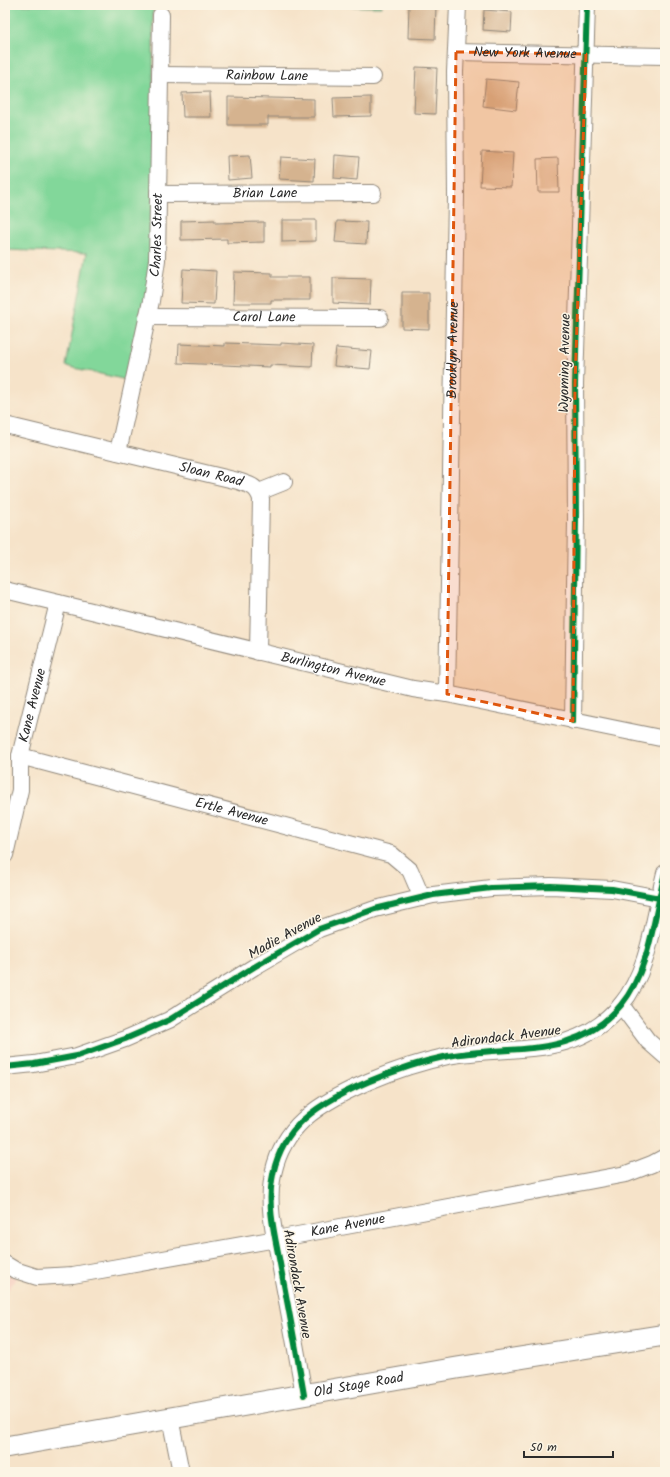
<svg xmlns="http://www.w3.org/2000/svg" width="670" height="1477" font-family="Kalam,sans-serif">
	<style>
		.built { fill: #f6d2c3 }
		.green { fill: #82d79a; stroke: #568162 }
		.building { fill: #d5b38f }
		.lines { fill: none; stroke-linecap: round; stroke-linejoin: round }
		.minor-casing { stroke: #90877a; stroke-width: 18 }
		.major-casing { stroke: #90877a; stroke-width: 23 }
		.minor { stroke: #fff; stroke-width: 16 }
		.major { stroke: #fff; stroke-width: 21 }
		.cycleway-casing { stroke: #fcf5e5; stroke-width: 8 }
		.cycleway { stroke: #00873e; stroke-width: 6 }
		.marked { fill: #df570e; fill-opacity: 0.2; stroke: #df570e; stroke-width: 3; stroke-dasharray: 8 5; stroke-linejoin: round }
		.labels { text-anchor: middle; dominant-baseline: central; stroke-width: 3; stroke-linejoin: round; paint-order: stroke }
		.street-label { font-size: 14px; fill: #2b2b2b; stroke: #fcf5e5 }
	</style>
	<rect width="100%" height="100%" fill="#fcf5e5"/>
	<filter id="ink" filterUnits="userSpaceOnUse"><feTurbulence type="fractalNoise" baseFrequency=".025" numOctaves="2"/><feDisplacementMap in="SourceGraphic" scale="8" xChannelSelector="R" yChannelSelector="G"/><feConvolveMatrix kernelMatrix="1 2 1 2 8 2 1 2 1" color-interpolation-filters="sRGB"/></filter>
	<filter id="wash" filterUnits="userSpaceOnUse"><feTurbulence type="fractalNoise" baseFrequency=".012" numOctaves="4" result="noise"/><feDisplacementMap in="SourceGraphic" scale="16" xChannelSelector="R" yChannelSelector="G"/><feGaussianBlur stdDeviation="0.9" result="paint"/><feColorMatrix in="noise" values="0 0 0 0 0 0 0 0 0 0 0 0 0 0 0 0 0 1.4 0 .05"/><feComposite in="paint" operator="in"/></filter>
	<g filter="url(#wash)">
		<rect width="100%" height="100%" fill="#f6e3c9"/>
		<!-- built -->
		<path class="built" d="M 5,1272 L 16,1278 L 5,1295 Z
			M 5,1337 L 10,1364 L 5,1365 Z"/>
		<!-- green -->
		<path class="green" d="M 5,5 L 176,5 L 153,10 L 154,268 L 131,381 L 66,366 L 87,253 L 5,250 Z
			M 228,5 L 382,5 L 382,7 Z"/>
		<g id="blocks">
			<!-- building -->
			<path class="building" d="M 409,5 L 436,5 L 435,39 L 408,38 Z
				M 484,10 L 512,12 L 511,32 L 483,30 Z
				M 416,67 L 437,68 L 435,114 L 414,113 Z
				M 486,79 L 519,82 L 516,110 L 483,106 Z
				M 210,92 L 211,117 L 183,117 L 182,93 Z
				M 228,97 L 314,99 L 314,117 L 268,117 L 268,125 L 228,125 Z
				M 371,97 L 371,116 L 334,117 L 333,98 Z
				M 482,151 L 513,153 L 511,187 L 480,186 Z
				M 250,155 L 252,178 L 228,180 L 227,156 Z
				M 335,155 L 359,157 L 357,180 L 334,178 Z
				M 281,157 L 315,159 L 314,181 L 279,179 Z
				M 558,158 L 559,192 L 538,192 L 537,159 Z
				M 215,220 L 215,223 L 264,222 L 264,242 L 227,243 L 227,239 L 181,240 L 181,221 Z
				M 282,220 L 316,220 L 316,241 L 282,242 Z
				M 337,221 L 367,222 L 366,244 L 335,242 Z
				M 183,269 L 216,271 L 214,304 L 181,303 Z
				M 234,272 L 272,273 L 272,277 L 310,277 L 310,300 L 271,300 L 271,303 L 233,303 Z
				M 333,278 L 371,279 L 370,305 L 333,303 Z
				M 402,293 L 429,293 L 429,329 L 402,328 Z
				M 225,343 L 281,345 L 281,343 L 313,345 L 312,367 L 270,365 L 270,367 L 178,363 L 179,344 L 225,346 Z
				M 336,348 L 372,351 L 370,369 L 334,366 Z"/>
		</g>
	</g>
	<g filter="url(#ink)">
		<use href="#blocks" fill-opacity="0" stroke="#90877a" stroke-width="1"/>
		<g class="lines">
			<defs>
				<g id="minor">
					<path id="s1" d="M 456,52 L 665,56"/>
					<path id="s2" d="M 161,75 L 373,77"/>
					<path id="s3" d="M 158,194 L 373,193"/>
					<path id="s4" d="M 147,317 L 380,318"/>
					<path id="s5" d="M 5,425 L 238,481 C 250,485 257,486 261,499 L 258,652"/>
					<path id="s6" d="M 118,452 L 151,301 L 157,260 L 161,15"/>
					<path d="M 259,492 L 284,482"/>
					<path id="s7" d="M 5,590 L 413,689 L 447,694 L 665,739"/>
					<path id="s8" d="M 447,694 L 456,197 L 455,72 L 458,5"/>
					<path d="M 573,721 L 576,519 L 575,384 L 587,5"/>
					<path id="s9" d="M 20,756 L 391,854 L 410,870 L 422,898"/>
					<path id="s10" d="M 5,855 L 20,790 L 20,756 L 58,603"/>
					<path d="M 621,1005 L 648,1041 L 665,1056"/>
					<path d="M 5,1067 L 34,1064 L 77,1056 L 125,1039 L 169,1020 L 254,967 L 319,929 L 375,909 L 433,895 L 491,888 L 551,886 L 612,889 L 665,899"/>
					<path id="s11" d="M 5,1264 L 15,1270 L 37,1277 L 73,1275 L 276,1239 L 626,1174 L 652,1164 L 665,1157"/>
					<path d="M 304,1395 C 297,1353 289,1311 281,1269 C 276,1240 267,1209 272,1180 C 275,1160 284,1140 298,1125 C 329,1092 405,1065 448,1056 C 511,1044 575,1061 621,1005 C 650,970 654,916 665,873"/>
					<path d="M 170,1418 L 181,1472"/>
				</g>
				<g id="major">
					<path id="s12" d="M 5,1447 L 457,1368 L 665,1335"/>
				</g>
			</defs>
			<!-- minor casing -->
			<use href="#minor" class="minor-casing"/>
			<!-- major casing -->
			<use href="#major" class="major-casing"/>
			<!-- minor -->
			<use href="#minor" class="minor"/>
			<!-- major -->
			<use href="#major" class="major"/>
			<defs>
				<path id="cycleway" d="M 573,721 L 576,519 L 575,384 L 587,5
					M 5,1067 L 34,1064 L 77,1056 L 125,1039 L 169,1020 L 254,967 L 319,929 L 375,909 L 433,895 L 491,888 L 551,886 L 612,889 L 665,899
					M 304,1395 C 297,1353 289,1311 281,1269 C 276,1240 267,1209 272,1180 C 275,1160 284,1140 298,1125 C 329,1092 405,1065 448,1056 C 511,1044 575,1061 621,1005 C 650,970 654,916 665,873"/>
			</defs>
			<!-- cycleway casing -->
			<use href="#cycleway" class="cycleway-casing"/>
			<!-- cycleway -->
			<use href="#cycleway" class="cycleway"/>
		</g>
	</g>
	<!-- marked area -->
	<path class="marked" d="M 456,52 L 586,54 L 575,384 L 573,721 L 447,694 Z"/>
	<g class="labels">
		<!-- street labels -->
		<g class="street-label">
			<text stroke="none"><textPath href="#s1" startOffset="69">New York Avenue</textPath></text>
			<text stroke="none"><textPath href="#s2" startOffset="106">Rainbow Lane</textPath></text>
			<text stroke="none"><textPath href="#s3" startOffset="107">Brian Lane</textPath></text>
			<text stroke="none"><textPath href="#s6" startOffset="221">Charles Street</textPath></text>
			<text stroke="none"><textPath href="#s4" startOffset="117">Carol Lane</textPath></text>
			<text stroke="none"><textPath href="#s8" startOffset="344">Brooklyn Avenue</textPath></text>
			<text transform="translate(565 363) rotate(-89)">Wyoming Avenue</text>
			<text stroke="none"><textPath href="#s5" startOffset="212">Sloan Road</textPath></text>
			<text stroke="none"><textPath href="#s7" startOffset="338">Burlington Avenue</textPath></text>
			<text stroke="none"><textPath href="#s10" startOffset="153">Kane Avenue</textPath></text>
			<text stroke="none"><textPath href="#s9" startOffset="219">Ertle Avenue</textPath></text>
			<text transform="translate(285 936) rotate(-29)">Madie Avenue</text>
			<text transform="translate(506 1037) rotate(-7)">Adirondack Avenue</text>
			<text stroke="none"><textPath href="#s11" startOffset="350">Kane Avenue</textPath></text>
			<text transform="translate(297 1284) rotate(80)">Adirondack Avenue</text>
			<text stroke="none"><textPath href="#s12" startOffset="359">Old Stage Road</textPath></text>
		</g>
	</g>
	<!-- margin -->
	<rect width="670" height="1477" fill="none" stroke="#fcf5e5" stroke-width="20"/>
	<!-- scale -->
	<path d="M524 1451v6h89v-6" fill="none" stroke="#2b2b2b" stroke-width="2"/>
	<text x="530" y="1451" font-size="12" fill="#2b2b2b" stroke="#fcf5e5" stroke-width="3" paint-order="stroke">50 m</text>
</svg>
